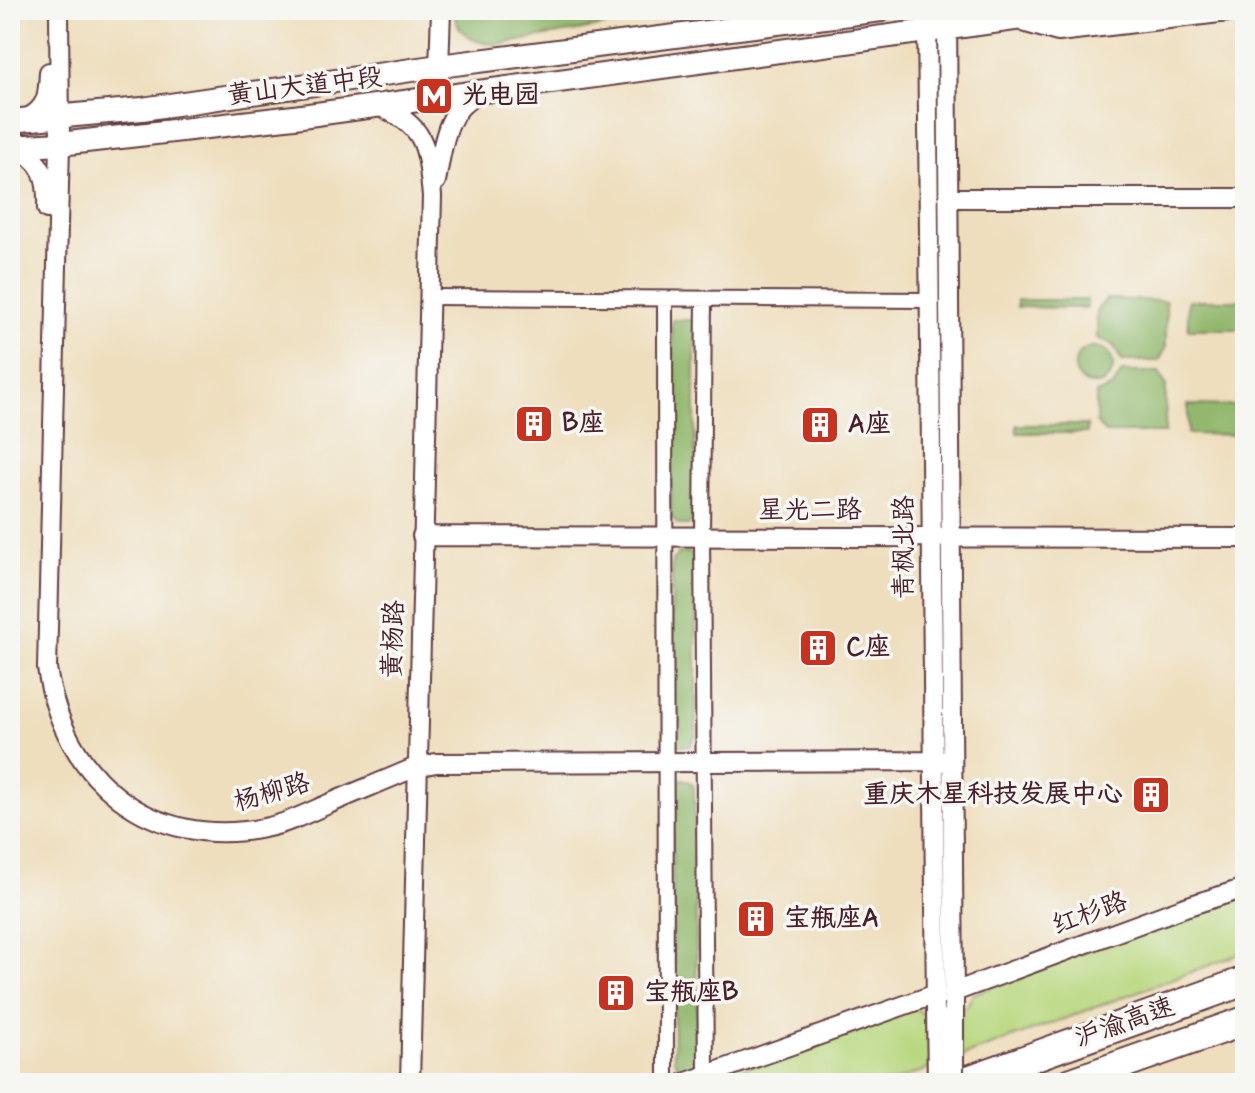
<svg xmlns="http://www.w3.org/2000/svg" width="1255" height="1093" font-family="Mynerve,'LXGW WenKai TC',sans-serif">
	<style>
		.green { fill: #b8d77e; stroke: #817b54; stroke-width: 2 }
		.forest { fill: #92b86d; stroke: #6e6c4c; stroke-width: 2 }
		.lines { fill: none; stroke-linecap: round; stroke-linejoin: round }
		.minor-casing { stroke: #633c41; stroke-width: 18 }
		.tertiary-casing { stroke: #633c41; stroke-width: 22 }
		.secondary-casing { stroke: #633c41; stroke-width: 26 }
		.motorway-casing { stroke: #633c41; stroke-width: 32 }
		.minor { stroke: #fff; stroke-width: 14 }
		.tertiary { stroke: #fff; stroke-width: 18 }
		.secondary { stroke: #fff; stroke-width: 22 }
		.motorway { stroke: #fff; stroke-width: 28 }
		.tertiary-bridge-casing { stroke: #633c41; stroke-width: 22; stroke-linecap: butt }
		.tertiary-bridge { stroke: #fff; stroke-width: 18 }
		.labels { text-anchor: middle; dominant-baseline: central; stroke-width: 7; stroke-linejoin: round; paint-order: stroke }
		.street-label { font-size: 26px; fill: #4a1f2b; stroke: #f6f6f2 }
		.poi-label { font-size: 26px; font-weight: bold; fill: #4a1f2b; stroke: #f6f6f2; text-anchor: start }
	</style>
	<rect width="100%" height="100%" fill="#f6f6f2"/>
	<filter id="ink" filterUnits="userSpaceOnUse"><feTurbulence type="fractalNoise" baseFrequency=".0125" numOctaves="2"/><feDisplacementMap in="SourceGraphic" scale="16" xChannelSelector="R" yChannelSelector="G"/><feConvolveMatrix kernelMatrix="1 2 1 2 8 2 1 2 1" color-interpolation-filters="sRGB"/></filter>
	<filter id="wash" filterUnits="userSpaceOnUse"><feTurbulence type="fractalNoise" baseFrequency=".006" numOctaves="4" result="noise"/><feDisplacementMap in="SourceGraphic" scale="32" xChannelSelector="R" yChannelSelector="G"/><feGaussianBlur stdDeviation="1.8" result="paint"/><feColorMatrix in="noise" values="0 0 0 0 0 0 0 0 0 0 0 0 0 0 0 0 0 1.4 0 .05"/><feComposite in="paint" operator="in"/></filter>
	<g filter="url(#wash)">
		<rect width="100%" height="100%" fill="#eedebd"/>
		<!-- green -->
		<path class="green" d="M 1245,896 L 1245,952 L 890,1083 L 702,1083 L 915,1008 L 927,1017 L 967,1006 L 973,994 L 1187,913 Z"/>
		<!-- forest -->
		<path class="forest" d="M 454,10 L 674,10 C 627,22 582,31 534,38 C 518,41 500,46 485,43 C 467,40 455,28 454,10 Z
			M 1106,299 L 1166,301 L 1166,348 L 1159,361 L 1122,361 L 1113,345 L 1097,338 L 1097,310 Z
			M 1017,300 L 1087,300 L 1087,308 L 1017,307 Z
			M 1188,300 L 1245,300 L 1244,329 L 1188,329 Z
			M 672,320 L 695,320 L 695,517 L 688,525 L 678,525 L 671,516 Z
			M1075 366a19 19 0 1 1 38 0a19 19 0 1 1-38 0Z
			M 1122,372 L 1159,372 L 1166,386 L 1165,433 L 1105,433 L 1096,422 L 1096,394 L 1113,387 Z
			M 1188,405 L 1244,406 L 1244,435 L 1188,434 Z
			M 1017,425 L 1087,425 L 1087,433 L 1017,433 Z
			M 679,553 L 690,553 L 696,560 L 696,734 L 690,746 L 679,746 L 671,736 L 672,561 Z
			M 683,779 L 692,783 L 694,787 L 698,1060 L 693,1069 L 680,1069 L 674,1060 L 672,787 L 678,780 Z"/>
	</g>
	<g filter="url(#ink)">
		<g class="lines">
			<defs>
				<path id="minor" d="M 429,297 L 929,300
					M 665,299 L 666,1083
					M 704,299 L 702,536 L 706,1075"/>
				<path id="tertiary" d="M 59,10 L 60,144 L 47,668 C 63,779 151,851 264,828 C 285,824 306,814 326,805 C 356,792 386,780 416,767 L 436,763 L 951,761
					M 927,10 L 936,1012
					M 947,10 L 954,1004
					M 438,99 L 441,10
					M 378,106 C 427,125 427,148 432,196 L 410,1083
					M 25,119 C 48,109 48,94 49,72
					M 14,147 C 44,161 48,178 47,209
					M 436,181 C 443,148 444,109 479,94
					M 949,198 L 1245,198
					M 422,536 L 1245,538
					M 954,992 L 1185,907 L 1245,888
					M 684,1083 L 936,994"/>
				<path id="secondary" d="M 1026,21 L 1058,30 L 1228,10
					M 10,121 L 142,109 L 439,66 L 881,10
					M 10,147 L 60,144 L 294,117 L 1081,10"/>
				<path id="motorway" d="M 960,1083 L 1245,981
					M 1069,1083 L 1245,1021"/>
			</defs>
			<!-- minor casing -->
			<use href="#minor" class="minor-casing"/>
			<!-- tertiary casing -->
			<use href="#tertiary" class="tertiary-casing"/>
			<!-- secondary casing -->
			<use href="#secondary" class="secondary-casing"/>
			<!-- motorway casing -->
			<use href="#motorway" class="motorway-casing"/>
			<!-- minor -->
			<use href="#minor" class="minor"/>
			<!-- tertiary -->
			<use href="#tertiary" class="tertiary"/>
			<!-- secondary -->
			<use href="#secondary" class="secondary"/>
			<!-- motorway -->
			<use href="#motorway" class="motorway"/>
			<defs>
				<path id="tertiary-bridge" d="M 954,1004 L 954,1083
					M 936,1012 L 937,1083"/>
			</defs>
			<!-- tertiary-bridge casing -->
			<use href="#tertiary-bridge" class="tertiary-bridge-casing"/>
			<!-- tertiary-bridge -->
			<use href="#tertiary-bridge" class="tertiary-bridge"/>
		</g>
	</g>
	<!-- icons -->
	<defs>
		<symbol id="metro-square" viewBox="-11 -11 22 22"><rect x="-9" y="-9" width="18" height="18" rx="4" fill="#c8321e" stroke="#f6f6f2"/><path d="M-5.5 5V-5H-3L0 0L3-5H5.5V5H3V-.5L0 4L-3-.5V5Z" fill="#fff"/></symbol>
		<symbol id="building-square" viewBox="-11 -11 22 22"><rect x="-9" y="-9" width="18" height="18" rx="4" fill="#c8321e" stroke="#f6f6f2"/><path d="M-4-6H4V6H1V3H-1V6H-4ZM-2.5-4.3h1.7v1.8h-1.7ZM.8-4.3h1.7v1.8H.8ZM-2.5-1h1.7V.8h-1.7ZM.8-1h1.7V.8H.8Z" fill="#fff"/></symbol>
	</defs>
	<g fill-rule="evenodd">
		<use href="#metro-square" x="412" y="74" width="44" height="44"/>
		<use href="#building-square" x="512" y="402" width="44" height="44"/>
		<use href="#building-square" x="798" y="403" width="44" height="44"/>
		<use href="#building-square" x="796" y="626" width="44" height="44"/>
		<use href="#building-square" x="1129" y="773" width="44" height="44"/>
		<use href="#building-square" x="734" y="897" width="44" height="44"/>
		<use href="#building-square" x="594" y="971" width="44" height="44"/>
	</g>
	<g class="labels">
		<!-- street labels -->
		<g class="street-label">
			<text transform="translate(305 87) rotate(-7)">黄山大道中段</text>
			<text x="810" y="511">星光二路</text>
			<text transform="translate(905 547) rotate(-90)">青枫北路</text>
			<text transform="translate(394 639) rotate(-88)">黄杨路</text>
			<text transform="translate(272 793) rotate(-16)">杨柳路</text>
			<text transform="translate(1090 914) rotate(-20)">红杉路</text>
			<text transform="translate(1125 1023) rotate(-19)">沪渝高速</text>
		</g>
		<!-- poi labels -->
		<g class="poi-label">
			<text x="462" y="96">光电园</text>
			<text x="562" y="424">B座</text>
			<text x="848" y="425">A座</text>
			<text x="846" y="648">C座</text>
			<text x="1123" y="795" text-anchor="end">重庆木星科技发展中心</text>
			<text x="784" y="919">宝瓶座A</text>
			<text x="644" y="993">宝瓶座B</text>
		</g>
	</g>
	<!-- margin -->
	<rect width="1255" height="1093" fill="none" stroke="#f6f6f2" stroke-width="40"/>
</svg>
